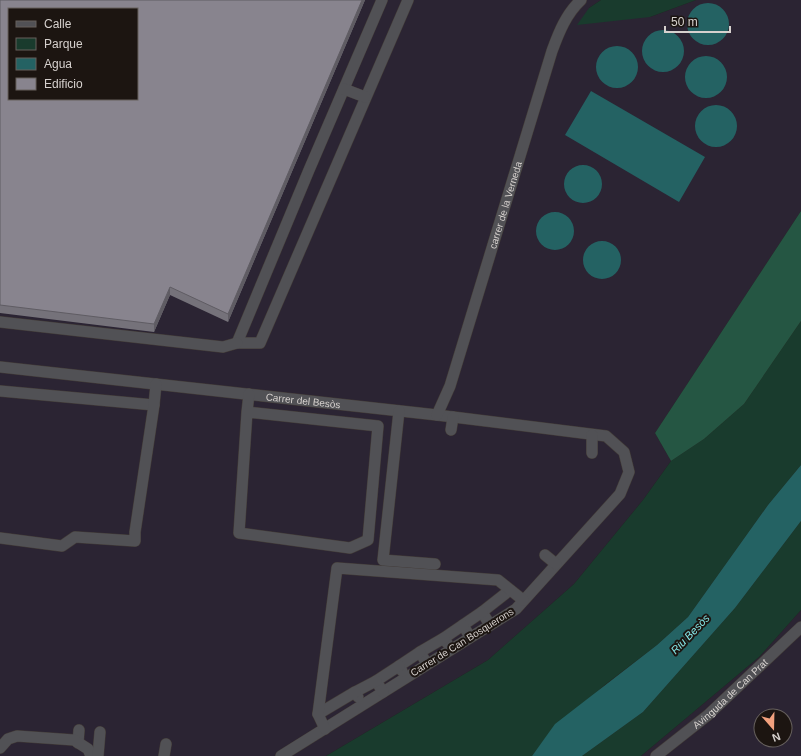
<svg xmlns="http://www.w3.org/2000/svg" width="801" height="756" font-family="Arial,sans-serif">
	<style>
		.industrial { fill: #2b2433; fill-rule: evenodd }
		.green { fill: #193b2d }
		.forest { fill: #255643 }
		.water { fill: #246263 }
		.lines { fill: none; stroke-linecap: round; stroke-linejoin: round }
		.minor-casing { stroke: #423b37; stroke-width: 12 }
		.minor { stroke: #515155; stroke-width: 11 }
		.wall { fill: #75727a }
		.shaded-wall { fill: #5f5c63 }
		.building { fill: #88848e; stroke: #5f5c63; fill-rule: evenodd }
		.labels { text-anchor: middle; dominant-baseline: central; stroke-width: 4; stroke-linejoin: round; paint-order: stroke }
		.street-label { font-size: 10px; fill: #d6d1ce; stroke: #1c1511 }
		.water-label { font-size: 11px; font-style: italic; fill: #85e7e8; stroke: #1c1511 }
	</style>
	<rect width="100%" height="100%" fill="#261e1a"/>
	<!-- industrial -->
	<path class="industrial" d="M 0,0 L 601,0 L 589,8 L 650,17 L 696,0 L 801,0 L 801,211 L 655,433 L 671,461 L 643,500 L 574,584 L 488,660 L 326,756 L 0,756 ZM 9,9 L 137,9 L 137,99 L 9,99 Z
		M 801,610 L 801,756 L 641,756 L 759,657 ZM 761,716 L 785,716 L 785,740 L 761,740 Z"/>
	<!-- green -->
	<path class="green" d="M 601,0 L 696,0 L 650,17 L 577,25 L 589,8 Z
		M 801,321 L 801,465 L 768,505 L 688,617 L 657,645 L 606,684 L 551,731 L 532,756 L 326,756 L 488,660 L 574,584 L 643,500 L 671,461 L 704,439 L 744,404 Z
		M 801,521 L 801,610 L 759,657 L 641,756 L 582,756 L 643,712 L 735,608 Z"/>
	<!-- forest -->
	<path class="forest" d="M 801,211 L 801,321 L 744,404 L 704,439 L 671,461 L 655,433 Z"/>
	<!-- water -->
	<path class="water" d="M687 24a21 21 0 1 1 42 0a21 21 0 1 1-42 0Z
		M642 51a21 21 0 1 1 42 0a21 21 0 1 1-42 0Z
		M596 67a21 21 0 1 1 42 0a21 21 0 1 1-42 0Z
		M685 77a21 21 0 1 1 42 0a21 21 0 1 1-42 0Z
		M 591,91 L 705,157 L 679,202 L 565,135 Z
		M695 126a21 21 0 1 1 42 0a21 21 0 1 1-42 0Z
		M564 184a19 19 0 1 1 38 0a19 19 0 1 1-38 0Z
		M536 231a19 19 0 1 1 38 0a19 19 0 1 1-38 0Z
		M583 260a19 19 0 1 1 38 0a19 19 0 1 1-38 0Z
		M 801,465 L 801,521 L 735,608 L 643,712 L 582,756 L 532,756 L 555,724 L 657,645 L 688,617 L 768,505 Z"/>
	<g class="lines">
		<defs>
			<g id="minor">
				<path d="M 382,0 L 309,170 L 237,343 L 260,343 L 408,0"/>
				<path d="M 344,89 L 365,97"/>
				<path d="M 0,322 L 223,347 L 237,343"/>
				<path id="s1" d="M 0,367 L 437,415 L 606,436 L 624,452 L 629,472 L 620,494 L 516,609 L 281,756"/>
				<path d="M 0,391 L 154,405"/>
				<path d="M 399,411 L 383,560 L 435,564"/>
				<path d="M 247,412 L 239,533 L 350,548 L 368,540 L 378,426 L 247,412 L 249,394"/>
				<path id="s2" d="M 437,415 L 450,386 L 552,51 C 559,32 566,14 581,0"/>
				<path d="M 451,430 L 453,417"/>
				<path d="M 592,453 L 592,435"/>
				<path d="M 0,538 L 62,546 L 75,537 L 135,541 L 135,532 L 154,405 L 156,384"/>
				<path d="M 545,555 L 556,564"/>
				<path d="M 490,625 L 482,612 L 510,590"/>
				<path d="M 470,637 L 463,625 L 482,612"/>
				<path d="M 447,643 L 444,638 L 463,625"/>
				<path d="M 427,664 L 420,652 L 444,638"/>
				<path d="M 402,671 L 399,666 L 420,652"/>
				<path d="M 383,692 L 376,681 L 399,666"/>
				<path d="M 358,697 L 355,692 L 376,681"/>
				<path d="M 318,714 L 355,692"/>
				<path d="M 325,729 L 318,714 L 337,568 L 498,580 L 523,600"/>
				<path d="M 78,743 L 79,730"/>
				<path d="M 0,748 L 8,739 L 17,736 L 74,740 L 88,749 L 91,756"/>
				<path d="M 98,756 L 100,732"/>
				<path d="M 164,756 L 166,744"/>
				<path id="s3" d="M 656,756 L 708,715 L 801,627"/>
			</g>
		</defs>
		<!-- minor casing -->
		<use href="#minor" class="minor-casing"/>
		<!-- minor -->
		<use href="#minor" class="minor"/>
	</g>
	<!-- wall -->
	<path class="wall" d="M 0,0 L 365,0 L 228,322 L 170,295 L 154,332 L 0,313 Z"/>
	<!-- shaded-wall -->
	<path class="shaded-wall" d="M 362,0 L 365,0 L 228,322 L 228,314 Z
		M 170,287 L 170,295 L 154,332 L 154,324 Z"/>
	<!-- building -->
	<path class="building" d="M 0,0 L 362,0 L 228,314 L 170,287 L 154,324 L 0,305 ZM 9,9 L 137,9 L 137,99 L 9,99 Z"/>
	<g class="labels">
		<!-- street labels -->
		<g class="street-label">
			<text stroke="none"><textPath href="#s2" startOffset="221">carrer de la Verneda</textPath></text>
			<text stroke="none"><textPath href="#s1" startOffset="305">Carrer del Besòs</textPath></text>
			<text transform="translate(462 642) rotate(-32)">Carrer de Can Bosquerons</text>
			<text stroke="none"><textPath href="#s3" startOffset="97">Avinguda de Can Prat</textPath></text>
		</g>
		<!-- water labels -->
		<g class="water-label">
			<text transform="translate(690 634) rotate(-46)">Riu Besòs</text>
		</g>
	</g>
	<!-- legend -->
	<rect x="8" y="8" width="130" height="92" fill="#1c1511" stroke="#66605d"/>
	<rect x="16" y="21" width="20" height="6" fill="#515155" stroke="#66605d"/>
	<text x="44" y="28" font-size="12" fill="#d6d1ce">Calle</text>
	<rect x="16" y="38" width="20" height="12" fill="#193b2d" stroke="#66605d"/>
	<text x="44" y="48" font-size="12" fill="#d6d1ce">Parque</text>
	<rect x="16" y="58" width="20" height="12" fill="#246263" stroke="#66605d"/>
	<text x="44" y="68" font-size="12" fill="#d6d1ce">Agua</text>
	<rect x="16" y="78" width="20" height="12" fill="#88848e" stroke="#66605d"/>
	<text x="44" y="88" font-size="12" fill="#d6d1ce">Edificio</text>
	<!-- north arrow -->
	<g transform="translate(773 728) rotate(160)"><circle r="19" fill="#1c1511" stroke="#66605d"/>
	<path d="M0-3L7 15L0 10L-7 15Z" fill="#f2a17e"/>
	<text y="-6" font-size="11" font-weight="bold" text-anchor="middle" fill="#d6d1ce">N</text>
	</g>
	<!-- scale -->
	<path d="M665 26v6h65v-6" fill="none" stroke="#d6d1ce" stroke-width="2"/>
	<text x="671" y="26" font-size="12" fill="#d6d1ce" stroke="#1c1511" stroke-width="3" paint-order="stroke">50 m</text>
</svg>
